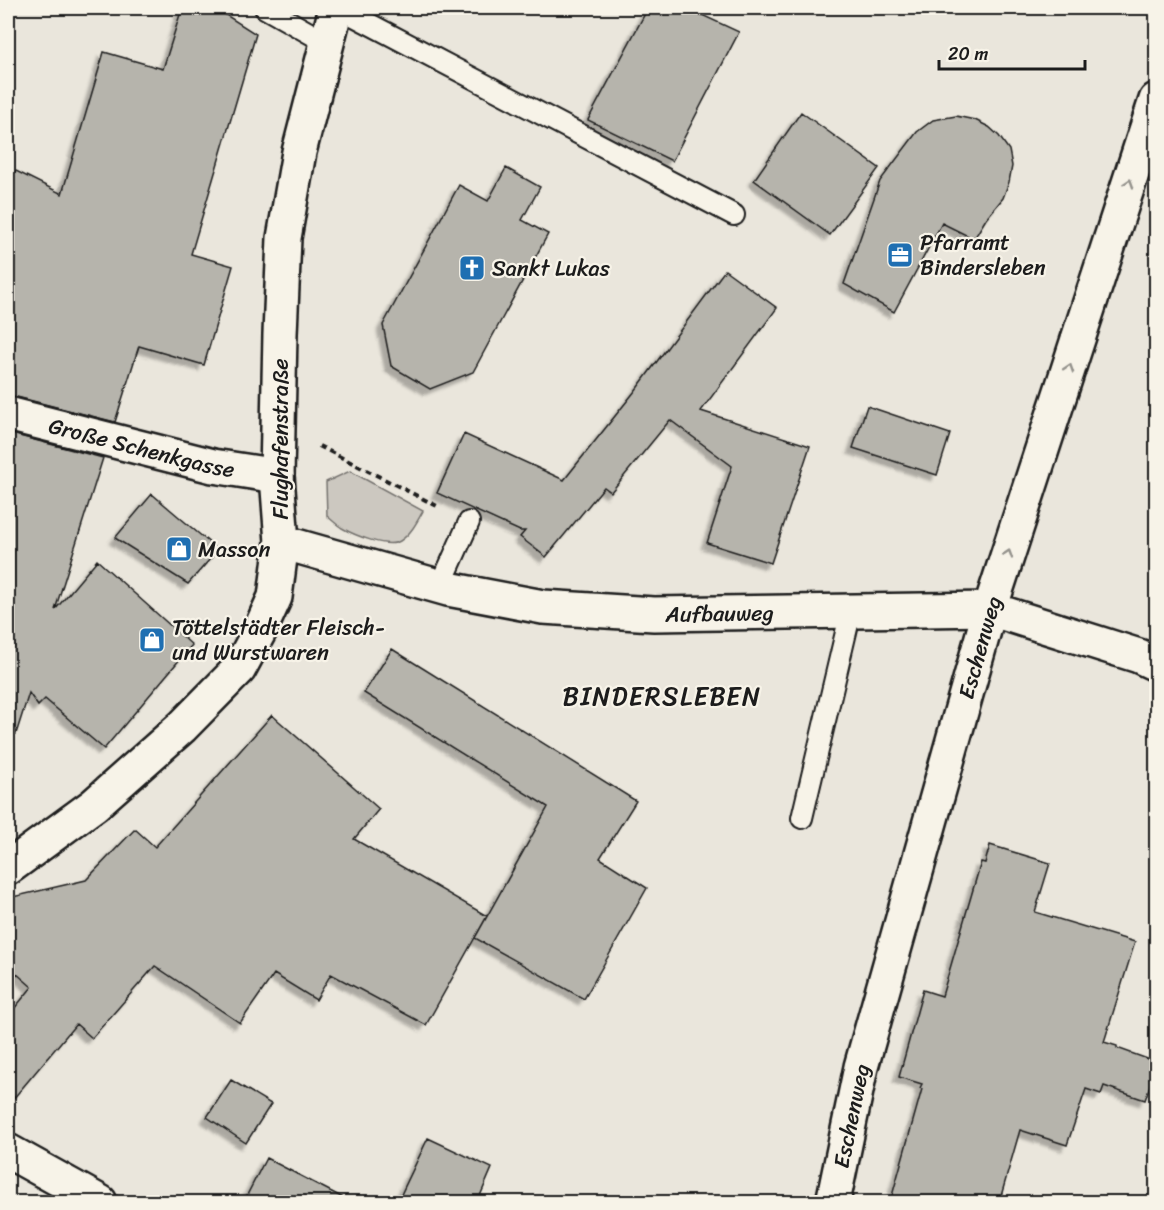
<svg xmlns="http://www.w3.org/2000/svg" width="1164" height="1210" font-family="Sriracha,sans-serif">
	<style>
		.green { fill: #ccc8c0; stroke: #74726e; stroke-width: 1.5 }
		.building { fill: #b6b4ac; stroke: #1c1c1c; stroke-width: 1.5; filter: url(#shadow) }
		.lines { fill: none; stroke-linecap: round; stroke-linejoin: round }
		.service-casing { stroke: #1c1c1c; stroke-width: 24 }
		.minor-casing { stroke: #1c1c1c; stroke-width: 38 }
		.tertiary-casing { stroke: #1c1c1c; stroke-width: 38 }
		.path { stroke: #1c1c1c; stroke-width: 4; stroke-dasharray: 6 4.5; stroke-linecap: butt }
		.service { stroke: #f7f3e8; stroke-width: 20 }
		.minor { stroke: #f7f3e8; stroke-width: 33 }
		.tertiary { stroke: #f7f3e8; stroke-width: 33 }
		.oneway { stroke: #94928c }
		.labels { text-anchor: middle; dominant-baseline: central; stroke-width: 4.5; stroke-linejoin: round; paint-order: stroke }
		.poi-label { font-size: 22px; fill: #1c1c1c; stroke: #f7f3e8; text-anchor: start }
		.street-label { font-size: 22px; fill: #1c1c1c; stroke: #f7f3e8 }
		.quarter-label { font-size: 26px; letter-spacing: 1.5px; fill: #1c1c1c; stroke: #f7f3e8 }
	</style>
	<defs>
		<filter id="shadow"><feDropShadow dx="-5.5" dy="5.5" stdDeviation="1.5" flood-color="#0004"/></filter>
	</defs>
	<rect width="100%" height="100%" fill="#eae6dc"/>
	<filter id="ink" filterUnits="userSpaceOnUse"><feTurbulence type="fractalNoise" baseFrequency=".0167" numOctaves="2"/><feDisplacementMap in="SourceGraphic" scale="12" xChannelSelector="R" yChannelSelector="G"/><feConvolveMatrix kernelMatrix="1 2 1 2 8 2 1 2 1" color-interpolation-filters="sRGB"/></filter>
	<g filter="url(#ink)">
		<!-- green -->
		<path class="green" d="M 350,471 L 423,511 C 417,522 411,534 400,541 C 388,549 354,535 342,528 C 337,525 332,520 327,516 L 326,482 Z"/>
		<!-- building -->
		<path class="building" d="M 182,8 L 215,8 L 256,34 L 191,254 L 233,266 L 204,365 L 139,346 L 115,422 L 13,396 L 8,396 L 8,167 L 62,194 L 104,52 L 163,69 Z
			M 648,8 L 687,8 L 739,32 L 672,161 L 588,120 Z
			M 801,112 L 879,168 L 830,235 L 754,180 Z
			M 956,116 L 975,120 L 989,127 L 999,136 L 1009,150 L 1012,166 L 1009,182 L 1003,198 L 986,219 L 974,239 L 942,223 L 894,312 L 844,284 L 880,181 L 917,132 L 933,120 Z
			M 506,168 L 540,187 L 522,220 L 548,234 L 473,372 L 430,389 L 391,366 L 383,325 L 459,185 L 488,201 Z
			M 725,270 L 777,308 L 701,411 L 810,446 L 771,563 L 707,543 L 732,466 L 670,420 L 611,492 L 604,487 L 546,557 L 520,537 L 525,531 L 520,531 L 437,493 L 464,434 L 564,480 L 635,391 Z
			M 867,406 L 950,434 L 937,475 L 853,448 Z
			M 8,433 L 103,458 L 55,610 L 97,560 L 192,645 L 104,749 L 45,699 L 38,706 L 29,693 L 16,734 L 8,733 Z
			M 152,494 L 218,550 L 188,584 L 115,538 Z
			M 392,649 L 636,801 L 600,858 L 647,888 L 584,999 L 475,938 L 548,807 L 364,693 Z
			M 272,715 L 379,809 L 354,839 L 487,916 L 426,1025 L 331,974 L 316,1000 L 274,974 L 240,1023 L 155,966 L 92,1038 L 76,1024 L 8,1105 L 8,1016 L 32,987 L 8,966 L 8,898 L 86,880 L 135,829 L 155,847 Z
			M 990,845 L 1050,863 L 1035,912 L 1135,942 L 1104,1042 L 1117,1046 L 1117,1048 L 1156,1062 L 1156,1068 L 1145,1100 L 1104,1086 L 1101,1094 L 1086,1089 L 1067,1145 L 1020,1130 L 999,1203 L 890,1203 L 922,1089 L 920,1088 L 922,1084 L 899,1077 L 923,990 L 942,996 L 981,862 L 985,863 Z
			M 231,1080 L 271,1104 L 246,1143 L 207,1117 Z
			M 428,1138 L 492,1168 L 477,1203 L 397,1203 Z
			M 266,1158 L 353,1203 L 243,1203 Z"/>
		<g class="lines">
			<defs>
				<path id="service" d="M 265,8 L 327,43
					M 339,8 L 734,215
					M 440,587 L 469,522
					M 802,818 L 851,611"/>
				<g id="minor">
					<path id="s1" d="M 8,414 L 213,466 L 277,476"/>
					<path id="s2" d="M 282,542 L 448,589 L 543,607 L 654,614 L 990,609 L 1139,656 L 1156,664"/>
					<path d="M 8,1151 L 100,1202"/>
					<path id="s3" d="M 833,1202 L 861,1067 L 990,609 L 1156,100"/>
				</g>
				<path id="tertiary" d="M 8,868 L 94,805 L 182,727 L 239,669 L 259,632 L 275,597 L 282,542 L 277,476 L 280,334 L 284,238 L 299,152 L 336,8"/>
			</defs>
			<!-- service casing -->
			<use href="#service" class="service-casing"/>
			<!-- minor casing -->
			<use href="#minor" class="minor-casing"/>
			<!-- tertiary casing -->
			<use href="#tertiary" class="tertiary-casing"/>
			<!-- path -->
			<path class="path" d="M 319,446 L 439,507"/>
			<!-- service -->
			<use href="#service" class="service"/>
			<!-- minor -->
			<use href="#minor" class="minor"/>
			<!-- tertiary -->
			<use href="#tertiary" class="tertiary"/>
		</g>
		<!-- one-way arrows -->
		<defs><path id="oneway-chevron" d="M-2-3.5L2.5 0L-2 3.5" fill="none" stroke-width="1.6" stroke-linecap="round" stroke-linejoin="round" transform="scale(1.5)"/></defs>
		<g class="oneway">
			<use href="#oneway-chevron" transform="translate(1129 183) rotate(-72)"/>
			<use href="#oneway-chevron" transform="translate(1069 368) rotate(-72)"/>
			<use href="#oneway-chevron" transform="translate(1008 554) rotate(-72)"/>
		</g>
	</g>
	<!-- icons -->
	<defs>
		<symbol id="office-square" viewBox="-11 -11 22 22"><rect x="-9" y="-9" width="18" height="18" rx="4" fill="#1f6fb2" stroke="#f7f3e8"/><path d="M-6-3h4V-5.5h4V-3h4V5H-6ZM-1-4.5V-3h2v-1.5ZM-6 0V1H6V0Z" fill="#fff"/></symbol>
		<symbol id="church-square" viewBox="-11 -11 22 22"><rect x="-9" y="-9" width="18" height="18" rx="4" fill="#1f6fb2" stroke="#f7f3e8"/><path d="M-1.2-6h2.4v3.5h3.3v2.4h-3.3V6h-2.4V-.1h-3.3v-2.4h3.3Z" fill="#fff"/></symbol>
		<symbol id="shop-square" viewBox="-11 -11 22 22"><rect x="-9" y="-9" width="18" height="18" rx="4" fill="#1f6fb2" stroke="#f7f3e8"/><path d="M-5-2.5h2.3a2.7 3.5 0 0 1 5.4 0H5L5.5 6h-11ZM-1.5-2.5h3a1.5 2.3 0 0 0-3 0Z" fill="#fff"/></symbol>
	</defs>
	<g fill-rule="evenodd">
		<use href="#office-square" x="885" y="240" width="30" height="30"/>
		<use href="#church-square" x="457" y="253" width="30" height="30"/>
		<use href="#shop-square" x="164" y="534" width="30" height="30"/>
		<use href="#shop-square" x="137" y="625" width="30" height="30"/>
	</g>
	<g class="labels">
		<!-- poi labels -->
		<g class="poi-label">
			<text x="920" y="242">Pfarramt<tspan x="920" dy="25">Bindersleben</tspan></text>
			<text x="492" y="268">Sankt Lukas</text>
			<text x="198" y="549">Masson</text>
			<text x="172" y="627">Töttelstädter Fleisch-<tspan x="172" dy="25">und Wurstwaren</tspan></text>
		</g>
		<!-- street labels -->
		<g class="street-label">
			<text transform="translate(280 439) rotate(-90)">Flughafenstraße</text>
			<text stroke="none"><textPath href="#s1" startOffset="138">Große Schenkgasse</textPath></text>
			<text stroke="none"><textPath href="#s2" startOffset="446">Aufbauweg</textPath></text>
			<text stroke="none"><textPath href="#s3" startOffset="574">Eschenweg</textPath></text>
			<text stroke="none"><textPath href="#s3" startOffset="88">Eschenweg</textPath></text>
		</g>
		<!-- quarter labels -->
		<g class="quarter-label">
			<text x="662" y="696">BINDERSLEBEN</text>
		</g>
	</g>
	<!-- margin -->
	<rect width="1164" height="1210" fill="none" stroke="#f7f3e8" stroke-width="30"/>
	<rect x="15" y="15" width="1134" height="1180" fill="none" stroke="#1c1c1c" stroke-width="2" filter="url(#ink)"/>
	<!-- scale -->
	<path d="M939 60v9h146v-9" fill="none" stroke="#1c1c1c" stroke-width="3"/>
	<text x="948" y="60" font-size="18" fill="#1c1c1c" stroke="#f7f3e8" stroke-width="4.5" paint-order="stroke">20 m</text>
</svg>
